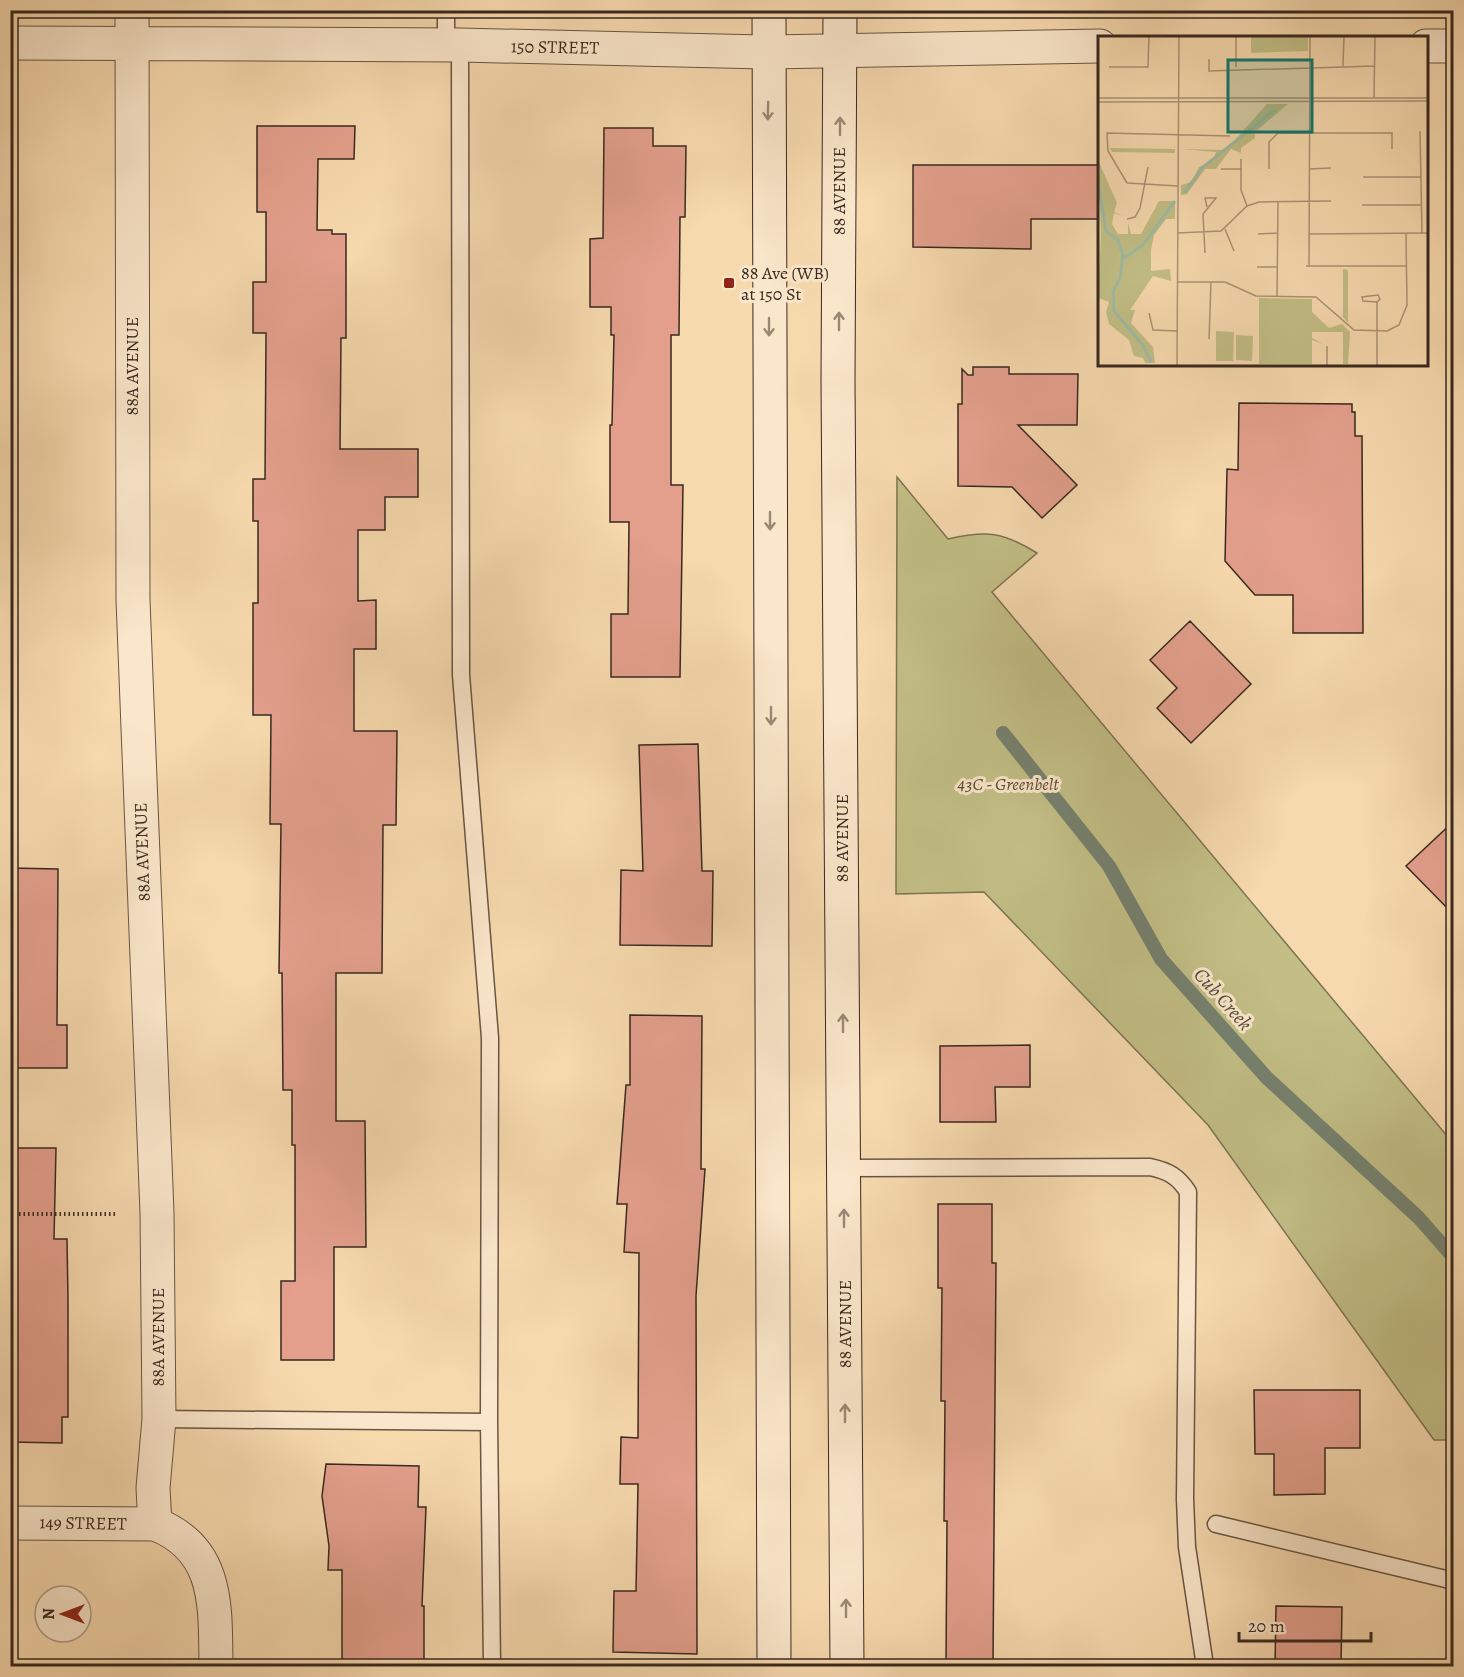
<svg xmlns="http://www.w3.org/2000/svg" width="1464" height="1677" font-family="Alegreya,serif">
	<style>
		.green { fill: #c2be86; stroke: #7d7452; stroke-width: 1.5 }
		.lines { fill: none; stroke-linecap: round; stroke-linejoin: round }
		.stream { stroke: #75816f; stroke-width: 14 }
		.building { fill: #e39f8c; stroke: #38291f; stroke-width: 1.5 }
		.lane-casing { stroke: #685543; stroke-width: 19 }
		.street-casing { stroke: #685543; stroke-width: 35 }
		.secondary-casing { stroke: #38291f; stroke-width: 35 }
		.path { stroke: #38291f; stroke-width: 4; stroke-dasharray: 1.5 3; stroke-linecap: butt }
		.lane { stroke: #fae6ca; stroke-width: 16 }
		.street { stroke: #fae6ca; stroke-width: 33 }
		.secondary { stroke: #fae6ca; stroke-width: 33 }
		.oneway { stroke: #998874 }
		.poi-dot { fill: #8f2418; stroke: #fae6ca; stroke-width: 2 }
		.labels { text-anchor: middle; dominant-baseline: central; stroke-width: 6; stroke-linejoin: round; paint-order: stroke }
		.street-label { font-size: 18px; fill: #38291f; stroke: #fae6ca }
		.poi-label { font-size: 18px; fill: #38291f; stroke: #fae6ca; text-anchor: start }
		.park-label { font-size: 18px; font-style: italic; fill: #5a4e39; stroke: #fae6ca }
		.water-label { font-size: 20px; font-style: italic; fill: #524e40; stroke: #fae6ca }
		.inset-river { fill: none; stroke: #9ebba5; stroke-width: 3 }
		.inset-road { fill: none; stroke: #ab9375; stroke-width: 1.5 }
		.view { fill: #0f766e; fill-opacity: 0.15; stroke: #0f766e; stroke-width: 3 }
		.inset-edge { fill: none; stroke: #38291f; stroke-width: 3 }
	</style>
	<rect width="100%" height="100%" fill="#f7d9ae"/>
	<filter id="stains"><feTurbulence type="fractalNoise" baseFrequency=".00333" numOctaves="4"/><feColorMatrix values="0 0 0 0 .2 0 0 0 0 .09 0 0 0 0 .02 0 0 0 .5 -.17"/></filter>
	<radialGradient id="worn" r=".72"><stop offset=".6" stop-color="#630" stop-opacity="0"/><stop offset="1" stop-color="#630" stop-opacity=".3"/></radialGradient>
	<!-- green -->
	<path class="green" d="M 897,477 L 948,539 C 987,530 1003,532 1037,553 L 992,592 L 1453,1143 L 1453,1440 L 1434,1440 L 1208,1125 L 984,892 L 896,894 Z"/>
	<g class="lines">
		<!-- stream -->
		<path class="stream" d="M 1003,733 L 1109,866 L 1161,959 L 1267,1078 L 1419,1218 L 1454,1258"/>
	</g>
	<!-- building -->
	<path class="building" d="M 257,126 L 355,126 L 354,159 L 318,159 L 317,230 L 332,230 L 332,234 L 346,234 L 346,338 L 341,338 L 340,449 L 418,449 L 418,497 L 385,497 L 385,530 L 358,530 L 358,601 L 376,600 L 376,649 L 354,649 L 354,731 L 397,731 L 396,825 L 383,825 L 382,973 L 336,973 L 336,1121 L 365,1121 L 366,1247 L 334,1247 L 334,1360 L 281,1360 L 281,1281 L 295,1281 L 295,1145 L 292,1145 L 292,1090 L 283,1090 L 282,973 L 279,973 L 281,824 L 270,824 L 271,715 L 253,715 L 253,603 L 258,603 L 258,521 L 253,521 L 253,479 L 265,479 L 266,333 L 253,333 L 253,282 L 266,282 L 266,212 L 257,212 Z
		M 604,128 L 653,128 L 653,146 L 686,146 L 685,217 L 680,217 L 679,335 L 671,335 L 671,485 L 683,485 L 680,677 L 611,677 L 611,614 L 628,614 L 629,522 L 610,522 L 610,425 L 612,425 L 614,335 L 611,335 L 611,307 L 590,307 L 590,239 L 603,238 Z
		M 913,165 L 1099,165 L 1099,219 L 1031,219 L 1031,249 L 913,247 Z
		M 973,367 L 1009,367 L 1009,374 L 1078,374 L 1077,425 L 1018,425 L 1077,485 L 1042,518 L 1012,487 L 958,486 L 958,404 L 962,404 L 962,369 L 968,375 L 973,375 Z
		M 1239,403 L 1352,404 L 1352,412 L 1355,412 L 1355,436 L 1362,436 L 1363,633 L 1293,633 L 1293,595 L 1255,595 L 1225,561 L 1227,469 L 1238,470 Z
		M 1190,621 L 1251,684 L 1191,743 L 1157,708 L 1177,688 L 1150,660 Z
		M 698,744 L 702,871 L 713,871 L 712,946 L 620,945 L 621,870 L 643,871 L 639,745 Z
		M 1454,821 L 1454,915 L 1406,866 Z
		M 10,868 L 58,869 L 57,1025 L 67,1025 L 67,1068 L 10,1068 Z
		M 630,1015 L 702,1016 L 701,1169 L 705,1169 L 696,1296 L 697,1654 L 613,1652 L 614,1591 L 636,1591 L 638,1484 L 620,1484 L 621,1437 L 638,1438 L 639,1253 L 624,1252 L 627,1204 L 617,1204 L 626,1085 L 630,1085 Z
		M 1030,1045 L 1030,1087 L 995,1087 L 996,1122 L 940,1122 L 940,1046 Z
		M 10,1148 L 56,1148 L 54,1239 L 67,1239 L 68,1299 L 68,1417 L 62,1417 L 62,1443 L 10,1442 Z
		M 938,1204 L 992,1204 L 992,1263 L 996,1263 L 993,1664 L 946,1664 L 947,1521 L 944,1521 L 945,1401 L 941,1401 L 942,1288 L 938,1288 Z
		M 1254,1390 L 1360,1390 L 1360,1448 L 1325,1448 L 1325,1494 L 1274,1495 L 1274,1454 L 1255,1454 Z
		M 326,1464 L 419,1466 L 418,1507 L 426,1507 L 422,1606 L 424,1606 L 424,1666 L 342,1666 L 342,1570 L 328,1570 L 329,1546 L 322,1496 Z
		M 1276,1606 L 1342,1607 L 1341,1666 L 1275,1666 Z"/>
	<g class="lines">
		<defs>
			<path id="lane" d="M 446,10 L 446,45
				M 460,45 L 461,675 L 490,1038 L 489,1422
				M 844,1168 L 1150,1167 C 1168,1171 1178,1176 1188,1192 L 1185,1499 L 1187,1547 L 1205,1666
				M 159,1419 L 489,1422 L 492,1666
				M 1216,1524 L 1454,1581"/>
			<path id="street" d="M 132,10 L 133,600 L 157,1213 L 159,1419 L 153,1488 L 155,1524
				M 10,43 L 460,45 L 769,52 L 1100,46
				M 1426,46 L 1454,46
				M 10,1523 L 155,1524 C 220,1549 215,1608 216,1666"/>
			<path id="secondary" d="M 769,10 L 774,1666
				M 840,10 L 838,380 L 847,1666"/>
		</defs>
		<!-- lane casing -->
		<use href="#lane" class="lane-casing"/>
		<!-- street casing -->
		<use href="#street" class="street-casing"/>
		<!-- secondary casing -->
		<use href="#secondary" class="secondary-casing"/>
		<!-- path -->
		<path class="path" d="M 10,1214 L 117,1214"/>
		<!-- lane -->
		<use href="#lane" class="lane"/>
		<!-- street -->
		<use href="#street" class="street"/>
		<!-- secondary -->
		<use href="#secondary" class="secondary"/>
	</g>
	<!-- one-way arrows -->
	<defs><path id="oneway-shaft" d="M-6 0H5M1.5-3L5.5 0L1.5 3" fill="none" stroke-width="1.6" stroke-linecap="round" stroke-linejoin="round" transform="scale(1.5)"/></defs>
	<g class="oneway">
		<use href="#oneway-shaft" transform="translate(768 111) rotate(91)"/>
		<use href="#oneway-shaft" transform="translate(840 126) rotate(-90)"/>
		<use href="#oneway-shaft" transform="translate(839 321) rotate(-90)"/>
		<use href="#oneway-shaft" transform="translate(769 327) rotate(90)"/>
		<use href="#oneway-shaft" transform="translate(770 521) rotate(90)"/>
		<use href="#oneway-shaft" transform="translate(771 716) rotate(90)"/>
		<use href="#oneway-shaft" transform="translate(843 1023) rotate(-90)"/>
		<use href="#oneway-shaft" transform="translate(844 1218) rotate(-90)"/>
		<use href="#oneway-shaft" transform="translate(845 1413) rotate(-90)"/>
		<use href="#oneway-shaft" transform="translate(846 1608) rotate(-90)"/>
	</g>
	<!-- markers -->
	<rect class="poi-dot" x="723" y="277" width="12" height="12" rx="3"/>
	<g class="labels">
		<!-- street labels -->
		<g class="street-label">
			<text transform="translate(555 47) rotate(1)">150 STREET</text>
			<text transform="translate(839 191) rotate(-90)">88 AVENUE</text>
			<text transform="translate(132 366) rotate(-90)">88A AVENUE</text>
			<text transform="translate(842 838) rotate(-90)">88 AVENUE</text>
			<text transform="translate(142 852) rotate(-92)">88A AVENUE</text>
			<text transform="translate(845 1324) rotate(-90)">88 AVENUE</text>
			<text transform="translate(158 1337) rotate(-90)">88A AVENUE</text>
			<text transform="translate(83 1523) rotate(1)">149 STREET</text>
		</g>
		<!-- poi labels -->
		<g class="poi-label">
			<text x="741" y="273">88 Ave (WB)<tspan x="741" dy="21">at 150 St</tspan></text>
		</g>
		<!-- park labels -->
		<g class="park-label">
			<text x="1008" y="784">43C - Greenbelt</text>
		</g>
		<!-- water labels -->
		<g class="water-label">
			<text transform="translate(1223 999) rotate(48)">Cub Creek</text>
		</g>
	</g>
	<!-- overview -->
	<g transform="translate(1098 36)">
		<rect width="330" height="330" fill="#f7d9ae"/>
		<path d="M 153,0 L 210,0 L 210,15 L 153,17 ZM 169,68 L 190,68 L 157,96 L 157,102 L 143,112 L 143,117 L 133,113 L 118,133 L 107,133 L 89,158 L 83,159 L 83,149 L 94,146 L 101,131 L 115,124 L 118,116 L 83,113 L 128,114 ZM 12,112 L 77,113 L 77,117 L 14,116 ZM 0,124 L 19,167 L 16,176 L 25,180 L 16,177 L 14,188 L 20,198 L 30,198 L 30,187 L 33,198 L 43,198 L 61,165 L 77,165 L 77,183 L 68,183 L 56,199 L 53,214 L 53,235 L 72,233 L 73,245 L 55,240 L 32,274 L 37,274 L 33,287 L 55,311 L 57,327 L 47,327 L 45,322 L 36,320 L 31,304 L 11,288 L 8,276 L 11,266 L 0,262 L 3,199 ZM 245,233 L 250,234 L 250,287 L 245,281 ZM 161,262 L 214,263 L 214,276 L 231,292 L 244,288 L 252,296 L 250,328 L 245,328 L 245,296 L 214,296 L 214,302 L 225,308 L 214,304 L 214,328 L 161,328 ZM 118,295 L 136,296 L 135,325 L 118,325 ZM 138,299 L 155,300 L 154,325 L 138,324 Z" fill="#c2be86"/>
		<path class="inset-river" d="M 0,146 L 8,195 L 20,204 L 25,219 L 22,243 L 15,255 L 16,275 L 45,309 L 53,326M 86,157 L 105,131 L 177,74M 26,222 L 45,209 L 77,165"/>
		<path class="inset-road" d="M 111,23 L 111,35 L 277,30M 245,30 L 246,0M 11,31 L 50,31 L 51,0M 138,31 L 138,0M 0,62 L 330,62M 276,62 L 277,0M 0,66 L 330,65M 322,95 L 324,197M 143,123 L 143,154 L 149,170M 123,133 L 143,133M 171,133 L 171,106 L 180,97 L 294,97 L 294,113M 211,133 L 233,132M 265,141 L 323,141M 29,147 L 10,115 L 9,97 L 132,100M 29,147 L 80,150M 264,169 L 324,169M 29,183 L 37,181 L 42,172 L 50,131M 127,193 L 136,215M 79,197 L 123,195 L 149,170 L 161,166 L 233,165M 160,198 L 180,197M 212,198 L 330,197M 107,217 L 105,178 L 118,162 L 107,162 L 109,171M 211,229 L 212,0M 208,230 L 309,230M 159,231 L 179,231M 79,246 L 127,246 L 158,260 L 218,261 L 256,294 L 289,295 L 301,289 L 309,269 L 308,197M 179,260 L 180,166M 279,266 L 282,263 L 280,259 L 264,261 L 265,265 L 279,266 L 279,330M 51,277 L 55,294 L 79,295M 111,303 L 113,246M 79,330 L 81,0M 229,330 L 229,310"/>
		<path class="view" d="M 130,24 L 214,24 L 214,96 L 130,96 Z"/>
		<rect width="330" height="330" class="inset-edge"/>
	</g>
	<!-- margin -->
	<rect width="1464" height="1677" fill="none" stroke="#f7d9ae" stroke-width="36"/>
	<rect x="12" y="12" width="1440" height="1653" fill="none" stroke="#38291f" stroke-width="3"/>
	<rect x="18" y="18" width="1428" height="1641" fill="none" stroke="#38291f" stroke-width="1.5"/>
	<!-- north arrow -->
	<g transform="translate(63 1614) rotate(270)"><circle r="28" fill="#fae6ca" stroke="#ac9a86" stroke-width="1.5"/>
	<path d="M0-4.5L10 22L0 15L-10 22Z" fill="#8f2418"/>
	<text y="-9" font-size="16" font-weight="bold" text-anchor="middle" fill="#38291f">N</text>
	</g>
	<!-- scale -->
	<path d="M1239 1632v9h132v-9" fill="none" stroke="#38291f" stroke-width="3"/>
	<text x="1248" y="1632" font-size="18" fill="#38291f" stroke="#fae6ca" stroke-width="4.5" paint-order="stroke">20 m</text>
	<rect width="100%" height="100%" filter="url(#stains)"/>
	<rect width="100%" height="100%" fill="url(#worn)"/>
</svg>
